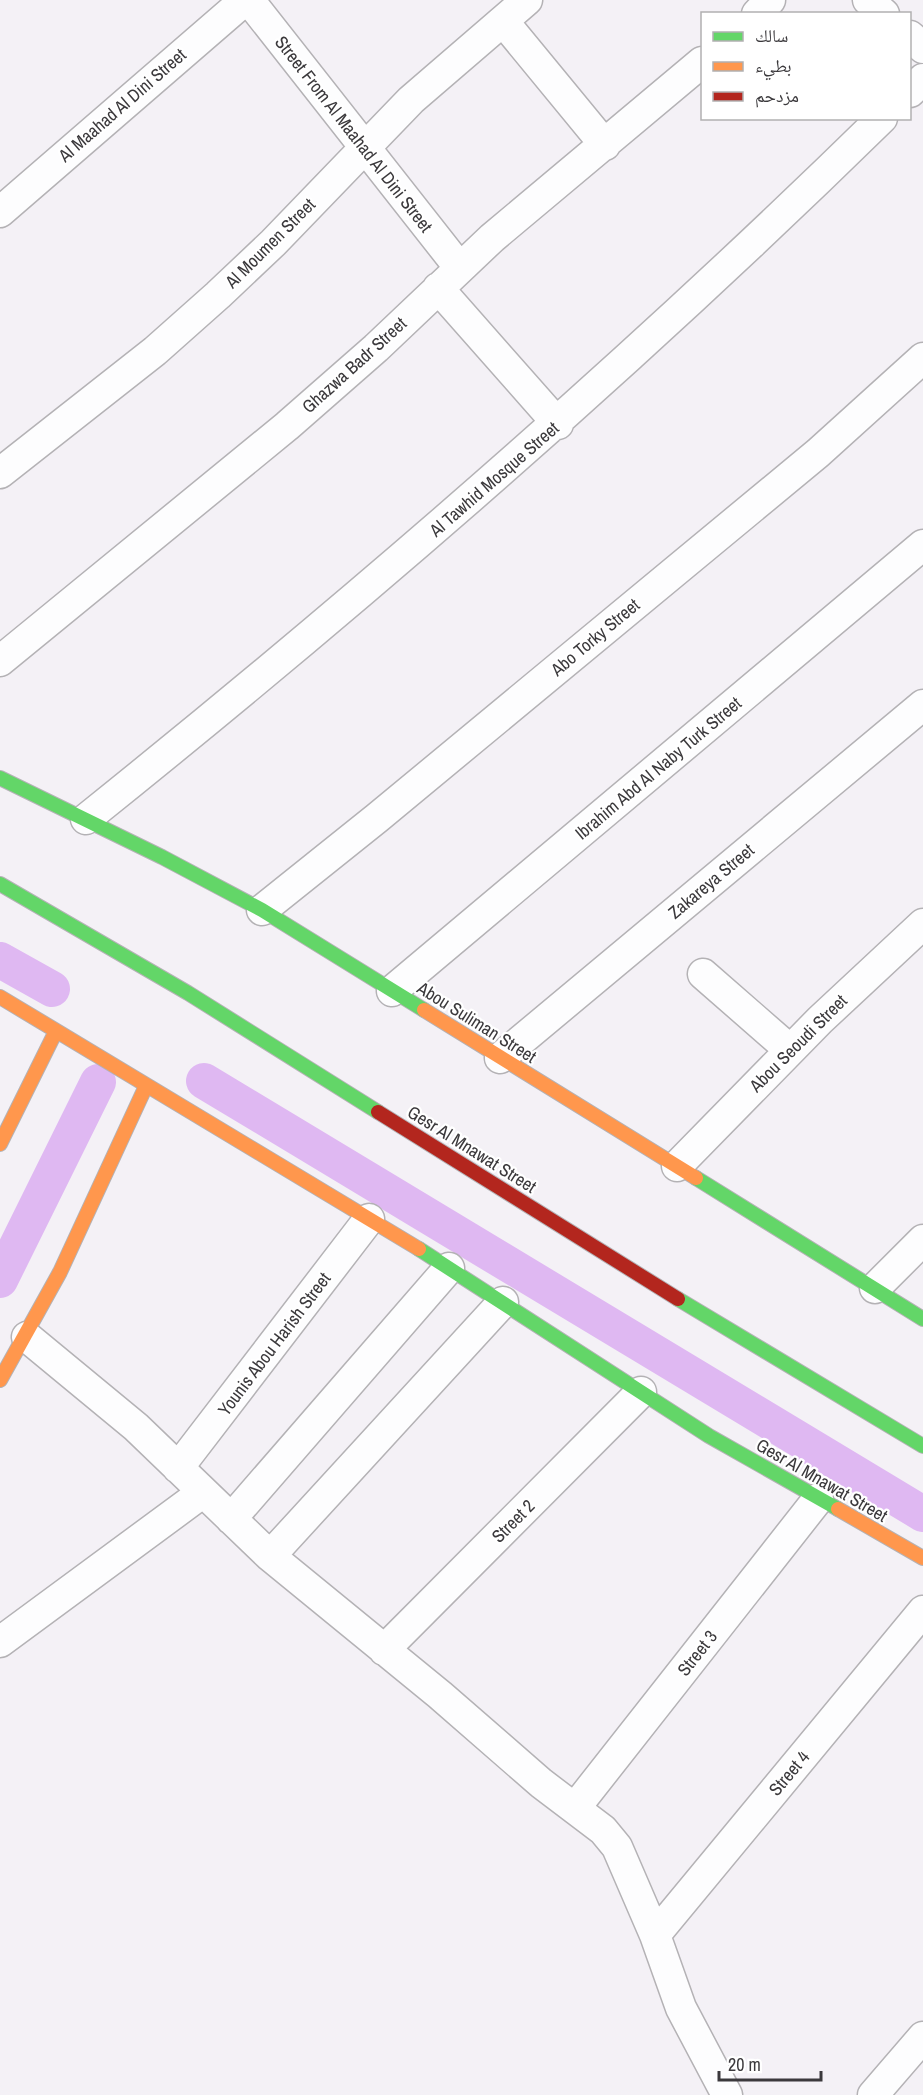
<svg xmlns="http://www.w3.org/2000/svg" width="923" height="2095" font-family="'Archivo Narrow','Noto Naskh Arabic',sans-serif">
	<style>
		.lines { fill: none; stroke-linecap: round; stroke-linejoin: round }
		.canal { stroke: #dfb8f2; stroke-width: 36 }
		.street-casing { stroke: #b4b2b5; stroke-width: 33 }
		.fast-casing { stroke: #b4b2b5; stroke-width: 16 }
		.slow-casing { stroke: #b4b2b5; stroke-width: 16 }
		.jam-casing { stroke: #b4b2b5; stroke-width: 16 }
		.street { stroke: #fdfdfe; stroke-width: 30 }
		.fast { stroke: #63d668; stroke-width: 14 }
		.slow { stroke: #ff974d; stroke-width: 14 }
		.jam { stroke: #b3261e; stroke-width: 14 }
		.labels { text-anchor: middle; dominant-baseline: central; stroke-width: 4.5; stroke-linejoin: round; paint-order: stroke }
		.street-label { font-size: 18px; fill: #3b393c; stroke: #fff }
	</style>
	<rect width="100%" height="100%" fill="#f4f1f6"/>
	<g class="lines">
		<!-- canal -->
		<path class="canal" d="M 0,960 L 52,989
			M 204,1081 L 923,1514
			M 0,1280 L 98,1082"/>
		<defs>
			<path id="street" d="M 249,0 L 459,267
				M 868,0 L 884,14
				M 757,14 L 770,0
				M 503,21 L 605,145
				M 910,36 L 923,48
				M 910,92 L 923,79
				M 0,212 L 245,0
				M 438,288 L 558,424
				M 0,473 L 155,351 L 218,295 L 273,243 L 411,100 L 527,0
				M 0,661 L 287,426 L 376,348 L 492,238 L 702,62
				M 86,819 C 364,596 627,368 882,118
				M 262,910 L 377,818 L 818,453 L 923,358
				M 703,974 L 790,1050
				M 392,991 L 923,545
				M 500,1058 L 923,705
				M 677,1166 L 820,1020 L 923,924
				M 875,1288 L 923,1240
				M 27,1337 L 136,1427 L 270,1556 L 440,1695 L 541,1783 L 603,1830 L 617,1847 L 655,1935 L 681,2008 L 727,2095
				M 178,1468 L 369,1219
				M 231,1519 L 449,1268
				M 270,1556 L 503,1302
				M 0,1642 L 202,1493
				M 384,1650 L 641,1392
				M 575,1808 L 818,1499
				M 655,1935 L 923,1611
				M 873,2095 L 923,2037"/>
			<path id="fast" d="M 0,778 L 162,857 L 262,910 L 424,1010
				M 0,884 L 188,993 L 378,1112
				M 696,1178 L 923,1319
				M 419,1249 L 709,1436 L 838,1509
				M 678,1299 L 923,1446"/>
			<path id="slow" d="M 0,997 L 419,1249
				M 424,1010 L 696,1178
				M 0,1144 L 56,1031
				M 0,1380 L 60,1272 L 146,1086
				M 838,1509 L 923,1558"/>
			<path id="jam" d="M 378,1112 L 678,1299"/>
		</defs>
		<!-- street casing -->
		<use href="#street" class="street-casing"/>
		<!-- fast casing -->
		<use href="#fast" class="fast-casing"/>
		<!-- slow casing -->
		<use href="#slow" class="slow-casing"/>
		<!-- jam casing -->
		<use href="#jam" class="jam-casing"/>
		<!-- street -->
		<use href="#street" class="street"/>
		<!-- fast -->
		<use href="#fast" class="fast"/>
		<!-- slow -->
		<use href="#slow" class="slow"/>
		<!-- jam -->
		<use href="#jam" class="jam"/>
	</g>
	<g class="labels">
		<!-- street labels -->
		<g class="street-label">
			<text transform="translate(122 105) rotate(-41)">Al Maahad Al Dini Street</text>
			<text transform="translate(354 134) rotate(52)">Street From Al Maahad Al Dini Street</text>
			<text transform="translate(270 243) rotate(-45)">Al Moumen Street</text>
			<text transform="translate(354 365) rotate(-42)">Ghazwa Badr Street</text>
			<text transform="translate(494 479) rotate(-41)">Al Tawhid Mosque Street</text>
			<text transform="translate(595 637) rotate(-40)">Abo Torky Street</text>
			<text transform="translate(658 768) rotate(-40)">Ibrahim Abd Al Naby Turk Street</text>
			<text transform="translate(711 881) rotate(-40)">Zakareya Street</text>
			<text transform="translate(477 1022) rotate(32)">Abou Suliman Street</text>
			<text transform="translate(798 1043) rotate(-45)">Abou Seoudi Street</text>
			<text transform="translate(472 1149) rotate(32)">Gesr Al Mnawat Street</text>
			<text transform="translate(274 1344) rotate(-53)">Younis Abou Harish Street</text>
			<text transform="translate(822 1480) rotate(30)">Gesr Al Mnawat Street</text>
			<text transform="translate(513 1521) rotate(-45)">Street 2</text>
			<text transform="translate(697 1653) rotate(-52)">Street 3</text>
			<text transform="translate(789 1773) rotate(-50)">Street 4</text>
		</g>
	</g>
	<!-- legend -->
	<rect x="701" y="12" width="210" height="108" fill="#ffffff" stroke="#b1b0b1" stroke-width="1.5"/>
	<rect x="713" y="32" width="30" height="9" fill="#63d668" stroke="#b1b0b1" stroke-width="1.5"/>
	<text x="755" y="42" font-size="18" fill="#3b393c">سالك</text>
	<rect x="713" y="62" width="30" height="9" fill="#ff974d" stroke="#b1b0b1" stroke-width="1.5"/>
	<text x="755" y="72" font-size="18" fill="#3b393c">بطيء</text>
	<rect x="713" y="92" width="30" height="9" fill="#b3261e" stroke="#b1b0b1" stroke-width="1.5"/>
	<text x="755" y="102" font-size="18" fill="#3b393c">مزدحم</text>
	<!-- scale -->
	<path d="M719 2071v9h102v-9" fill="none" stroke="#3b393c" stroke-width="3"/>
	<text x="728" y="2071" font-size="18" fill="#3b393c" stroke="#ffffff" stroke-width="4.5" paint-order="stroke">20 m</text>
</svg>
